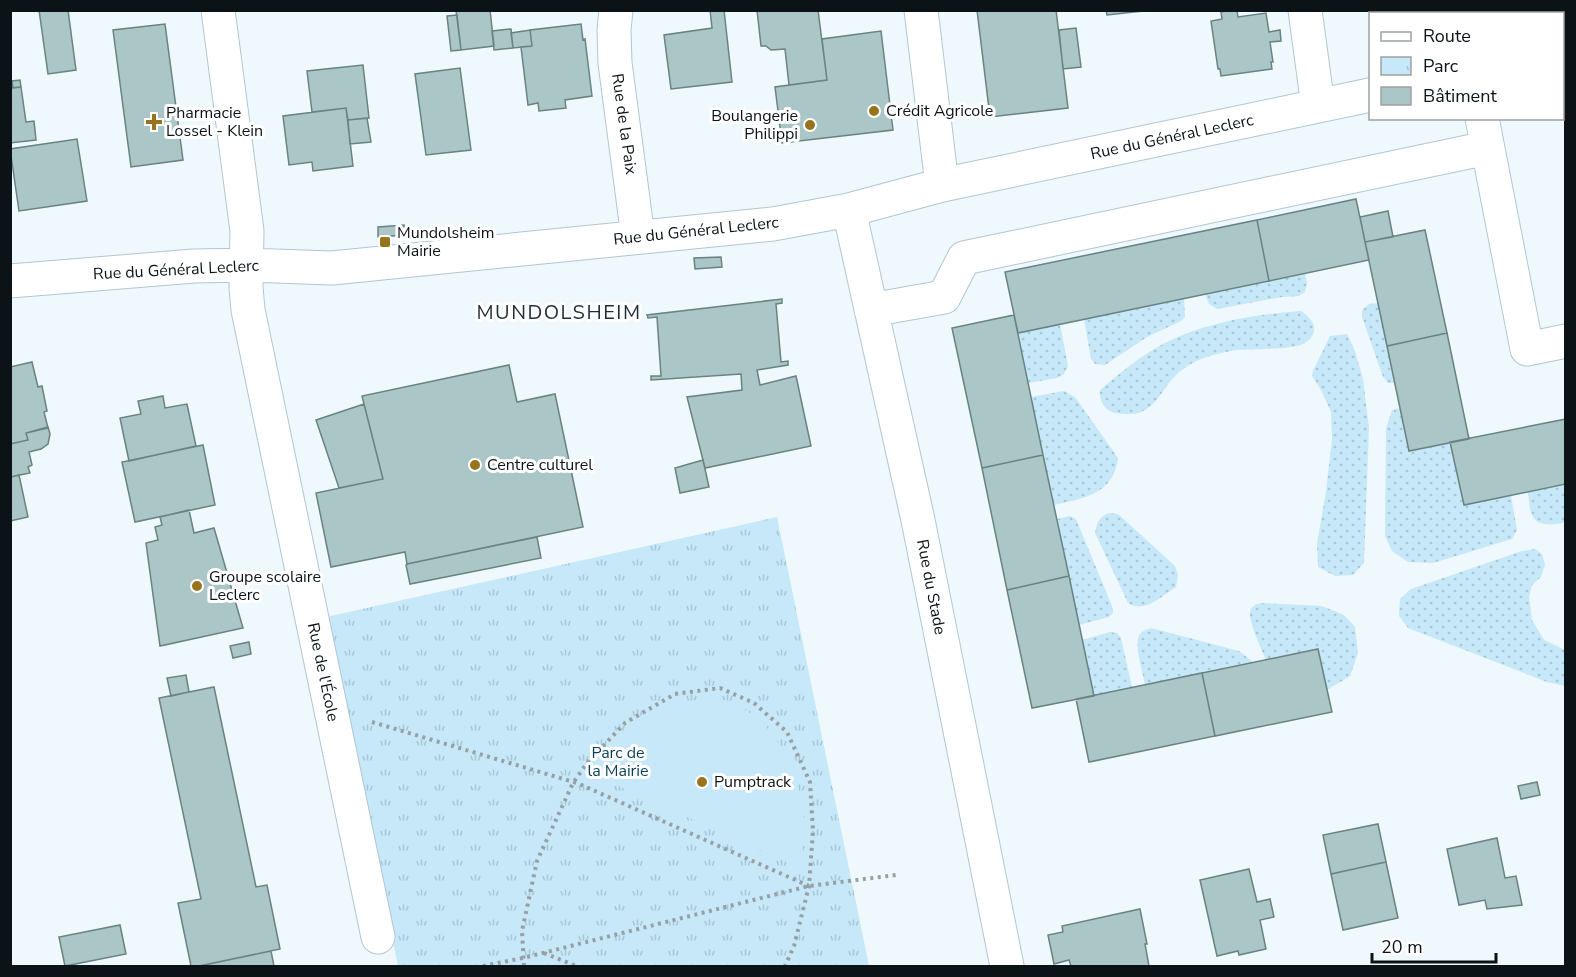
<svg xmlns="http://www.w3.org/2000/svg" width="1576" height="977" font-family="'Nunito Sans',sans-serif">
	<style>
		.grass { fill: url(#grass-dots) }
		.park { fill: url(#park-tufts) }
		.pitch { fill: #c6e8f9 }
		.building { fill: #abc6c7; stroke: #698283; stroke-width: 1.5 }
		.lines { fill: none; stroke-linecap: round; stroke-linejoin: round }
		.minor-casing { stroke: #b1c6d2; stroke-width: 35 }
		.path { stroke: #97a0a5; stroke-width: 4; stroke-dasharray: 3 4.5; stroke-linecap: butt }
		.minor { stroke: #fff; stroke-width: 33 }
		.poi-dot { fill: #97741d; stroke: #fff; stroke-width: 2 }
		.labels { text-anchor: middle; dominant-baseline: central; stroke-width: 6; stroke-linejoin: round; paint-order: stroke }
		.poi-label { font-size: 16px; fill: #0b1317; stroke: #fff; text-anchor: start }
		.street-label { font-size: 16px; fill: #0b1317; stroke: #fff }
		.park-label { font-size: 16px; fill: #063f55; stroke: #fff }
		.quarter-label { font-size: 20px; letter-spacing: 1.5px; fill: #1c2e37; stroke: #fff }
	</style>
	<defs>
		<pattern id="grass-dots" width="8" height="8" patternUnits="userSpaceOnUse" patternTransform="scale(1.5)"><rect width="8" height="8" fill="#c6e8f9"/><path d="M2 2h.1M6 6h.1" fill="none" stroke="#a9c6d5" stroke-width="1.8" stroke-linecap="round"/></pattern>
		<pattern id="park-tufts" width="24" height="20" patternUnits="userSpaceOnUse" patternTransform="scale(1.5)"><rect width="24" height="20" fill="#c6e8f9"/><path d="M3 7l-1-3M5 7V3M7 7l1-3M15 17l-1-3M17 17v-4M19 17l1-3" fill="none" stroke="#a9c6d5"/></pattern>
	</defs>
	<rect width="100%" height="100%" fill="#eff8fd"/>
	<!-- grass -->
	<path class="grass" d="M 1305,274 L 1307,283 L 1305,292 L 1299,296 L 1282,297 L 1217,309 L 1209,304 L 1205,294 Z
		M 1184,299 L 1185,317 L 1181,321 L 1147,337 L 1105,365 L 1095,364 L 1091,359 L 1084,319 Z
		M 1378,303 L 1395,383 L 1388,383 L 1383,377 L 1362,317 L 1362,310 L 1369,304 Z
		M 1301,311 C 1314,320 1321,332 1305,343 C 1295,350 1251,349 1236,350 C 1225,352 1211,355 1201,359 C 1193,362 1183,369 1177,374 C 1161,389 1155,414 1130,414 C 1124,414 1118,414 1112,412 C 1103,408 1099,399 1100,390 C 1121,372 1144,353 1169,341 C 1208,322 1258,314 1301,311 Z
		M 1060,324 L 1068,366 L 1064,374 L 1057,378 L 1028,383 L 1018,333 Z
		M 1347,334 L 1355,351 L 1363,379 L 1369,428 L 1364,563 L 1353,575 L 1335,576 L 1318,567 L 1317,544 L 1326,491 L 1332,439 L 1331,412 L 1321,390 L 1312,376 L 1313,371 L 1330,336 Z
		M 1064,391 L 1075,397 L 1118,458 C 1113,495 1084,498 1054,505 L 1031,397 Z
		M 1400,408 L 1409,451 L 1450,442 L 1464,505 L 1511,495 L 1517,530 L 1512,539 L 1433,563 L 1408,562 L 1392,551 L 1385,536 L 1386,428 L 1392,410 Z
		M 1565,484 L 1565,522 C 1557,525 1538,527 1533,517 C 1529,510 1529,499 1528,492 Z
		M 1109,513 L 1118,514 L 1175,566 L 1178,575 L 1176,587 C 1162,596 1144,614 1128,603 L 1095,533 C 1097,522 1099,517 1109,513 Z
		M 1070,516 L 1076,519 L 1112,606 L 1113,613 L 1109,617 L 1079,625 L 1057,519 Z
		M 1535,549 L 1542,554 L 1545,565 L 1541,577 L 1532,585 L 1529,597 L 1532,620 L 1544,640 L 1565,650 L 1565,686 L 1547,682 L 1408,628 L 1399,616 L 1400,599 L 1411,589 L 1522,551 Z
		M 1261,603 L 1322,606 L 1344,615 L 1355,627 L 1358,653 L 1350,676 L 1327,690 L 1318,649 L 1266,660 C 1262,651 1248,620 1250,612 C 1251,606 1256,604 1261,603 Z
		M 1151,628 L 1239,651 L 1253,662 L 1145,685 C 1143,673 1134,646 1139,636 C 1141,631 1146,630 1151,628 Z
		M 1110,632 L 1117,633 L 1121,638 L 1132,687 L 1094,696 L 1082,640 Z"/>
	<!-- park -->
	<path class="park" d="M 777,517 L 869,966 L 398,966 L 326,617 Z"/>
	<!-- pitch -->
	<path class="pitch" d="M 702,698 L 730,701 L 761,720 L 788,756 L 798,787 L 804,818 L 802,869 L 596,776 L 620,742 L 668,708 Z"/>
	<!-- building -->
	<path class="building" d="M 39,10 L 68,10 L 76,70 L 48,74 Z
		M 456,10 L 490,10 L 494,46 L 461,50 Z
		M 710,10 L 724,10 L 732,82 L 671,89 L 664,35 L 712,28 Z
		M 757,10 L 818,10 L 827,80 L 789,85 L 785,49 L 771,50 L 766,46 L 761,46 Z
		M 977,10 L 1056,10 L 1068,108 L 990,117 Z
		M 1106,10 L 1143,10 L 1143,11 L 1107,15 Z
		M 1228,10 L 1237,10 L 1238,17 L 1266,13 L 1269,32 L 1280,30 L 1281,41 L 1270,42 L 1273,62 L 1271,62 L 1272,69 L 1221,76 L 1220,69 L 1218,69 L 1211,21 L 1222,19 L 1221,12 Z
		M 1387,10 L 1442,10 L 1442,14 L 1387,14 Z
		M 457,15 L 461,50 L 451,51 L 447,16 Z
		M 165,24 L 183,160 L 131,167 L 113,30 Z
		M 581,24 L 583,40 L 585,39 L 592,96 L 565,100 L 566,108 L 539,111 L 538,103 L 528,105 L 521,47 L 532,46 L 530,30 Z
		M 1076,28 L 1081,67 L 1063,69 L 1059,30 Z
		M 511,29 L 513,48 L 494,50 L 492,31 Z
		M 530,30 L 532,46 L 513,48 L 511,33 Z
		M 881,31 L 893,130 L 782,143 L 775,87 L 827,80 L 822,39 Z
		M 363,65 L 369,118 L 348,120 L 346,108 L 312,112 L 307,71 Z
		M 460,68 L 471,150 L 426,155 L 415,74 Z
		M 20,80 L 21,87 L 13,88 L 12,81 Z
		M 21,87 L 26,122 L 34,121 L 36,140 L 10,143 L 10,88 Z
		M 346,108 L 353,166 L 313,171 L 312,162 L 289,165 L 283,116 Z
		M 367,118 L 371,142 L 350,144 L 348,120 Z
		M 77,139 L 87,201 L 19,211 L 10,149 Z
		M 1356,199 L 1369,260 L 1269,281 L 1257,220 Z
		M 1388,211 L 1393,237 L 1365,242 L 1360,217 Z
		M 1257,220 L 1269,281 L 1018,333 L 1005,272 Z
		M 404,225 L 405,235 L 378,237 L 378,227 Z
		M 1425,230 L 1447,333 L 1387,346 L 1365,242 Z
		M 721,257 L 722,267 L 695,269 L 694,258 Z
		M 782,299 L 782,303 L 776,304 L 781,362 L 788,361 L 788,365 L 757,370 L 760,385 L 796,376 L 811,446 L 705,468 L 687,397 L 742,390 L 741,374 L 651,380 L 651,376 L 661,376 L 657,317 L 648,318 L 647,315 Z
		M 1014,315 L 1043,455 L 982,468 L 952,328 Z
		M 1447,333 L 1469,439 L 1409,451 L 1387,346 Z
		M 32,362 L 38,387 L 42,386 L 47,411 L 44,412 L 48,428 L 26,433 L 28,440 L 10,444 L 10,367 Z
		M 509,365 L 517,402 L 555,394 L 583,527 L 407,564 L 405,552 L 331,567 L 316,493 L 383,479 L 362,396 Z
		M 163,396 L 165,408 L 187,404 L 196,446 L 129,461 L 120,418 L 141,414 L 138,401 Z
		M 364,404 L 383,479 L 339,488 L 316,420 Z
		M 1566,419 L 1566,484 L 1464,505 L 1450,442 Z
		M 48,427 L 50,434 L 48,444 L 41,449 L 29,452 L 32,465 L 28,467 L 30,473 L 10,477 L 10,444 L 28,440 L 26,433 Z
		M 203,445 L 215,505 L 135,522 L 122,462 Z
		M 1043,455 L 1069,576 L 1007,590 L 982,468 Z
		M 703,460 L 709,487 L 680,493 L 675,468 Z
		M 19,475 L 28,517 L 10,521 L 10,477 Z
		M 189,510 L 194,533 L 214,528 L 243,628 L 160,646 L 146,543 L 158,540 L 155,527 L 162,525 L 160,517 Z
		M 537,537 L 541,558 L 410,584 L 406,565 L 407,564 Z
		M 1069,576 L 1094,696 L 1032,708 L 1007,590 Z
		M 249,642 L 251,654 L 233,658 L 230,646 Z
		M 1318,649 L 1332,712 L 1215,736 L 1202,673 Z
		M 1202,673 L 1215,736 L 1089,762 L 1076,699 Z
		M 186,675 L 189,692 L 171,696 L 167,678 Z
		M 214,687 L 256,887 L 267,885 L 280,949 L 199,966 L 191,966 L 178,903 L 201,899 L 159,698 Z
		M 1537,782 L 1540,795 L 1521,799 L 1518,786 Z
		M 1378,824 L 1386,862 L 1331,874 L 1323,835 Z
		M 1497,838 L 1505,878 L 1516,876 L 1522,905 L 1487,909 L 1485,900 L 1459,905 L 1447,849 Z
		M 1386,862 L 1398,918 L 1343,930 L 1331,874 Z
		M 1249,869 L 1257,902 L 1270,899 L 1274,917 L 1260,920 L 1266,949 L 1239,955 L 1238,951 L 1217,956 L 1200,880 Z
		M 1140,909 L 1147,944 L 1145,944 L 1149,966 L 1071,966 L 1069,960 L 1054,964 L 1048,935 L 1063,932 L 1062,926 Z
		M 120,925 L 126,954 L 65,966 L 59,937 Z
		M 271,951 L 274,966 L 199,966 Z"/>
	<g class="lines">
		<defs>
			<path id="minor" d="M 218,10 L 247,231 L 246,287 L 248,310 L 378,937
				M 616,10 L 614,30 L 615,63 L 638,237
				M 921,10 L 942,185
				M 1305,10 L 1318,106
				M 1562,56 L 1566,56
				M 1482,118 L 1527,349 L 1566,341
				M 849,210 L 918,520 L 1007,966
				M 10,281 L 194,266 L 247,265 L 332,268 L 773,224 L 849,210 L 942,185 L 1370,95
				M 871,310 L 944,297 L 964,258 L 1487,148"/>
		</defs>
		<!-- minor casing -->
		<use href="#minor" class="minor-casing"/>
		<!-- path -->
		<path class="path" d="M 372,722 L 577,783 L 809,886
			M 544,953 L 576,966
			M 483,966 L 523,958 L 809,886 L 896,875
			M 524,966 L 522,931 L 537,861 L 573,783 L 587,763 L 625,723 L 675,694 L 720,688 L 754,703 L 787,732 L 810,782 L 813,831 L 809,886 L 794,946 L 785,966"/>
		<!-- minor -->
		<use href="#minor" class="minor"/>
	</g>
	<!-- markers -->
	<g class="poi-dot">
		<circle cx="874" cy="111" r="6"/>
		<path d="M151 113h6v6h6v6h-6v6h-6v-6h-6v-6h6z"/>
		<circle cx="810" cy="125" r="6"/>
		<rect x="379" y="236" width="12" height="12" rx="3"/>
		<circle cx="475" cy="465" r="6"/>
		<circle cx="197" cy="586" r="6"/>
		<circle cx="702" cy="782" r="6"/>
	</g>
	<g class="labels">
		<!-- poi labels -->
		<g class="poi-label">
			<text x="886" y="111">Crédit Agricole</text>
			<text x="166" y="113">Pharmacie<tspan x="166" dy="18">Lossel - Klein</tspan></text>
			<text x="798" y="116" text-anchor="end">Boulangerie<tspan x="798" dy="18">Philippi</tspan></text>
			<text x="397" y="233">Mundolsheim<tspan x="397" dy="18">Mairie</tspan></text>
			<text x="487" y="465">Centre culturel</text>
			<text x="209" y="577">Groupe scolaire<tspan x="209" dy="18">Leclerc</tspan></text>
			<text x="714" y="782">Pumptrack</text>
		</g>
		<!-- street labels -->
		<g class="street-label">
			<text transform="translate(624 124) rotate(82)">Rue de la Paix</text>
			<text transform="translate(1172 137) rotate(-12)">Rue du Général Leclerc</text>
			<text transform="translate(696 231) rotate(-6)">Rue du Général Leclerc</text>
			<text transform="translate(176 270) rotate(-3)">Rue du Général Leclerc</text>
			<text transform="translate(931 587) rotate(79)">Rue du Stade</text>
			<text transform="translate(323 672) rotate(78)">Rue de l'École</text>
		</g>
		<!-- park labels -->
		<g class="park-label">
			<text x="618" y="753">Parc de<tspan x="618" dy="18">la Mairie</tspan></text>
		</g>
		<!-- quarter labels -->
		<g class="quarter-label">
			<text x="559" y="312">MUNDOLSHEIM</text>
		</g>
	</g>
	<!-- border -->
	<rect width="1576" height="977" fill="none" stroke="#0b1317" stroke-width="24"/>
	<!-- legend -->
	<rect x="1369" y="12" width="195" height="108" fill="#ffffff" stroke="#9da1a2" stroke-width="1.5"/>
	<rect x="1381" y="32" width="30" height="9" fill="#ffffff" stroke="#9da1a2" stroke-width="1.5"/>
	<text x="1423" y="42" font-size="18" fill="#0b1317">Route</text>
	<rect x="1381" y="57" width="30" height="18" fill="url(#park-tufts)" stroke="#9da1a2" stroke-width="1.5"/>
	<text x="1423" y="72" font-size="18" fill="#0b1317">Parc</text>
	<rect x="1381" y="87" width="30" height="18" fill="#abc6c7" stroke="#9da1a2" stroke-width="1.5"/>
	<text x="1423" y="102" font-size="18" fill="#0b1317">Bâtiment</text>
	<!-- scale -->
	<path d="M1372 953v9h124v-9" fill="none" stroke="#0b1317" stroke-width="3"/>
	<text x="1381" y="953" font-size="18" fill="#0b1317" stroke="#ffffff" stroke-width="4.5" paint-order="stroke">20 m</text>
</svg>
